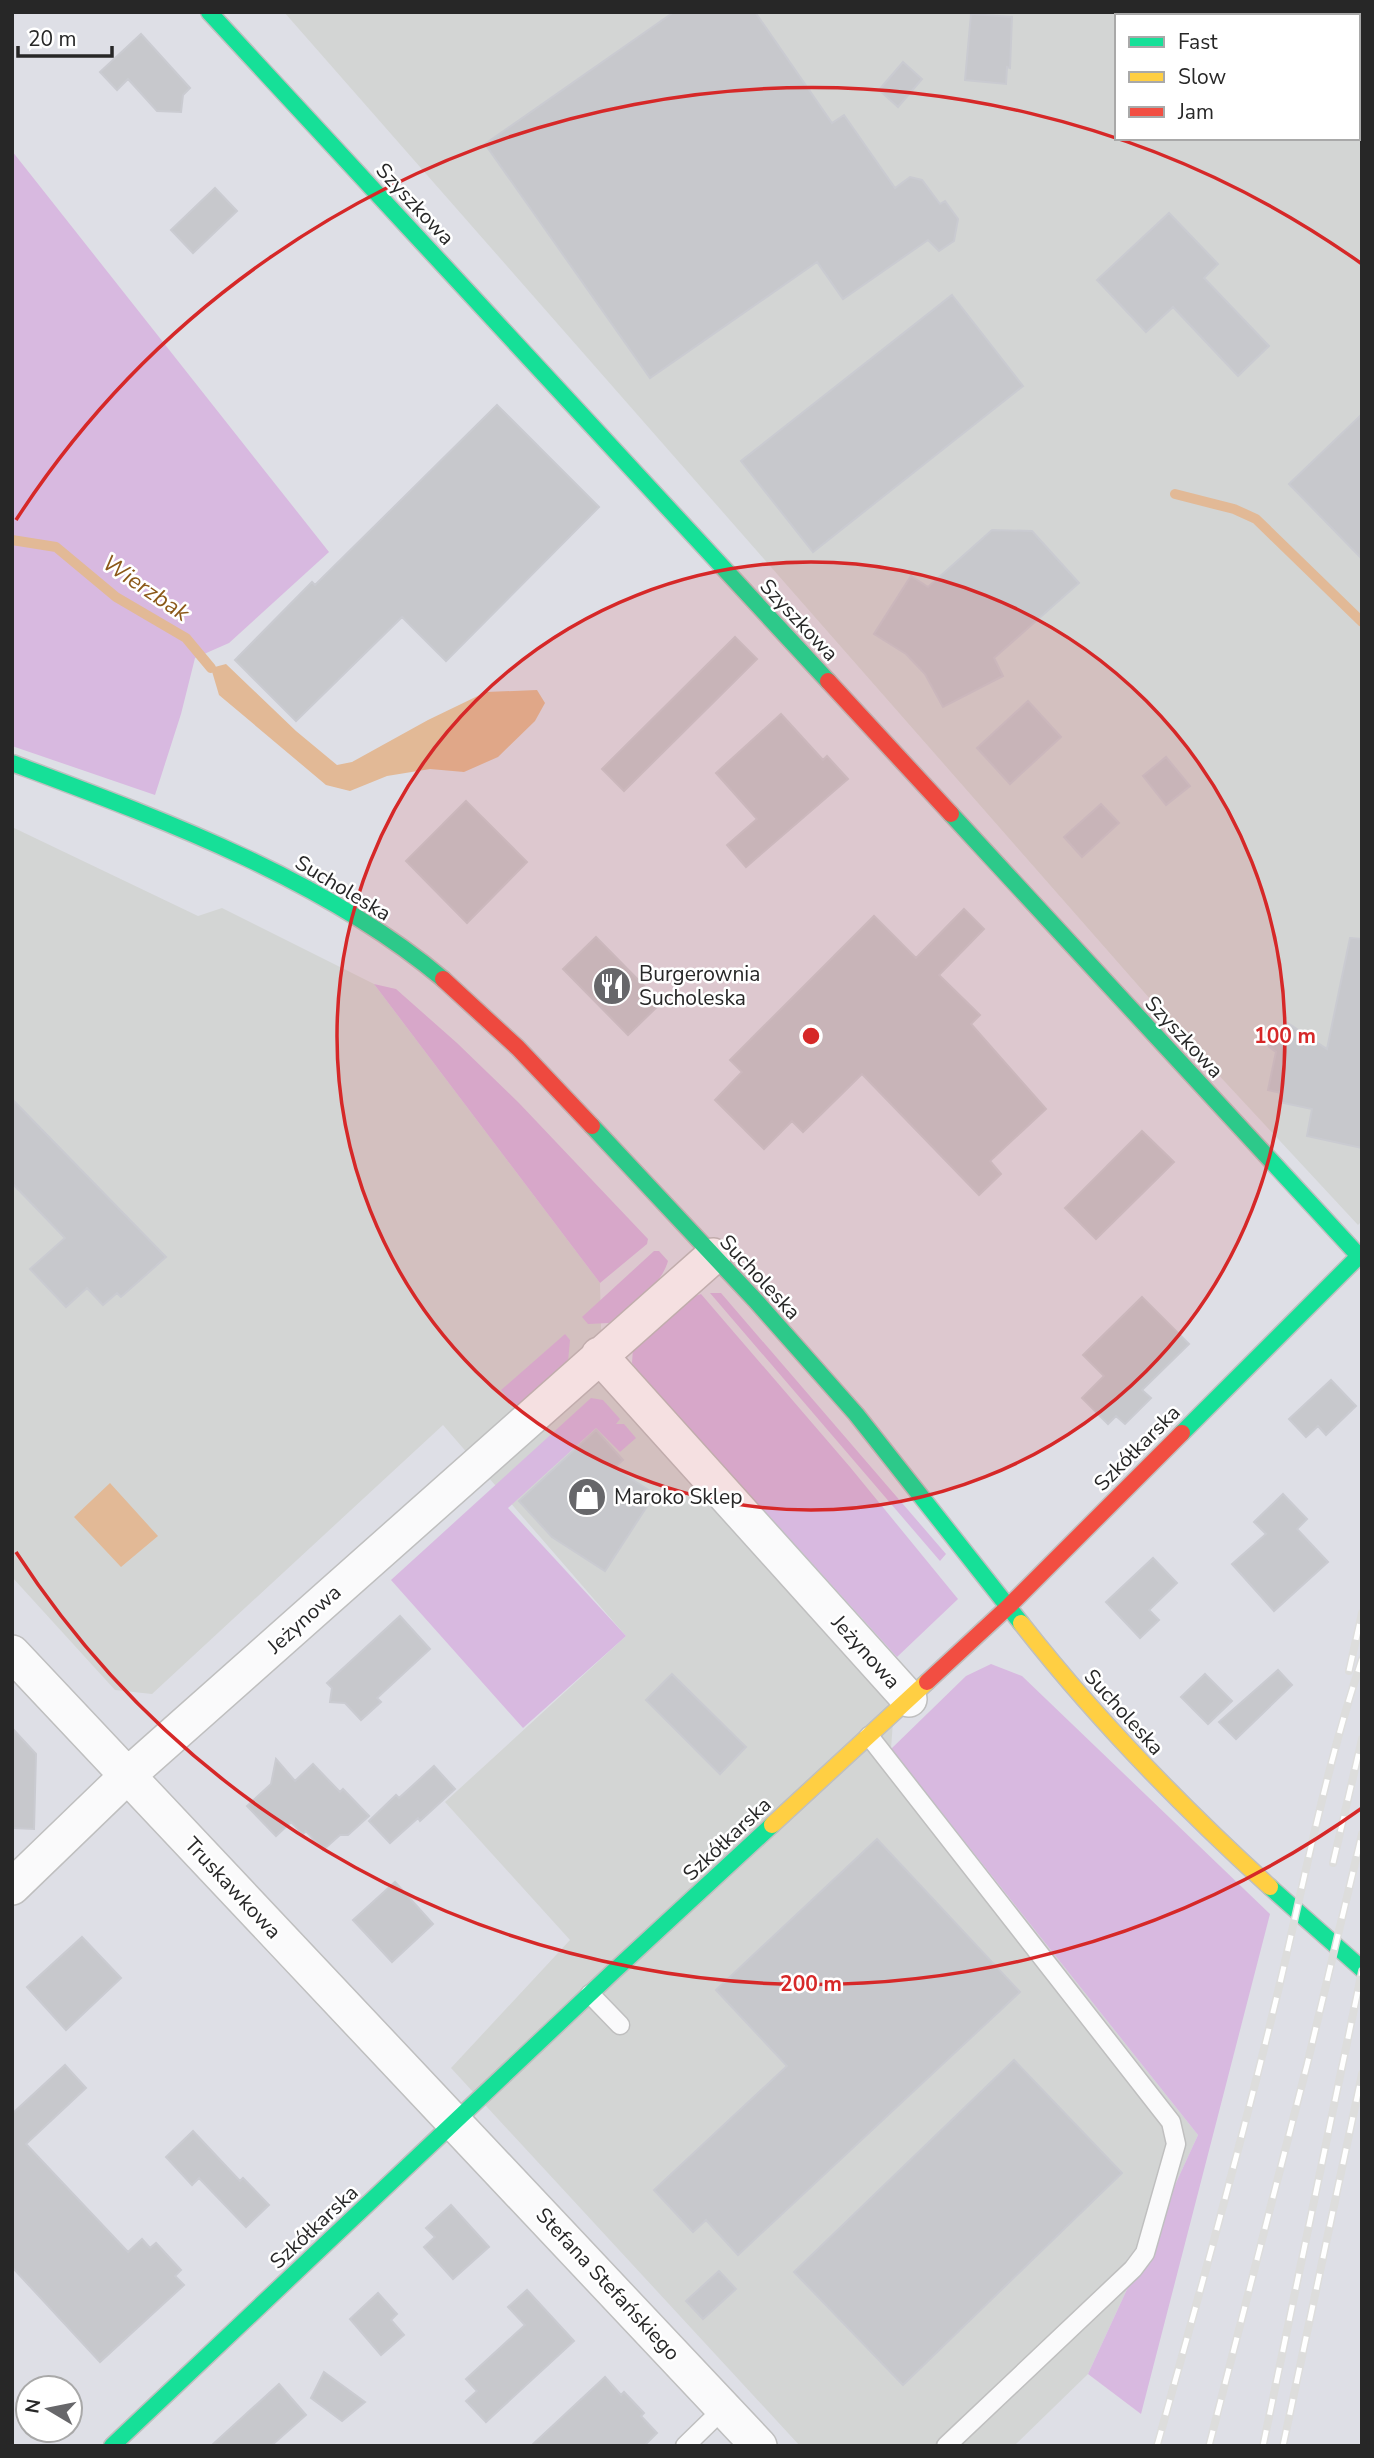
<svg xmlns="http://www.w3.org/2000/svg" width="1374" height="2458" font-family="'Nunito Sans',sans-serif">
	<style>
		.industrial { fill: #d3d5d4; fill-rule: evenodd }
		.green { fill: #d8b9e0 }
		.water { fill: #e2b996 }
		.lines { fill: none; stroke-linecap: round; stroke-linejoin: round }
		.stream { stroke: #e2b996; stroke-width: 10 }
		.building { fill: #c7c8cc; stroke: #cacbd1; stroke-width: 2 }
		.lane-casing { stroke: #bfbfbf; stroke-width: 21 }
		.street-casing { stroke: #bfbfbf; stroke-width: 38 }
		.fast-casing { stroke: #bfbfbf; stroke-width: 19 }
		.slow-casing { stroke: #bfbfbf; stroke-width: 19 }
		.jam-casing { stroke: #bfbfbf; stroke-width: 19 }
		.lane { stroke: #fafafb; stroke-width: 18 }
		.street { stroke: #fafafb; stroke-width: 35 }
		.fast { stroke: #16e098; stroke-width: 16 }
		.slow { stroke: #ffcf43; stroke-width: 16 }
		.jam { stroke: #f24e42; stroke-width: 16 }
		.rail-casing { stroke: #dddddc; stroke-width: 8 }
		.rail { stroke: #fff; stroke-width: 5; stroke-dasharray: 16; stroke-linecap: butt }
		.ring { fill: none; stroke: #d62828; stroke-width: 3.5 }
		.labels { text-anchor: middle; dominant-baseline: central; stroke-width: 5; stroke-linejoin: round; paint-order: stroke }
		.street-label { font-size: 21px; fill: #272727; stroke: #fff }
		.poi-label { font-size: 21px; fill: #272727; stroke: #fff; text-anchor: start }
		.water-label { font-size: 23px; font-style: italic; fill: #8b5818; stroke: #fff }
		.centre { fill: #d62828; stroke: #fff; stroke-width: 3.5 }
		.ring-label { font-size: 21px; text-anchor: middle; font-weight: bold; fill: #d62828; stroke: #fff; stroke-width: 5; stroke-linejoin: round; paint-order: stroke }
	</style>
	<rect width="100%" height="100%" fill="#dedfe6"/>
	<!-- industrial -->
	<path class="industrial" d="M 284,12 L 1362,12 L 1362,1221 L 1358,1225 L 1187,1041 ZM 1117,16 L 1358,16 L 1358,138 L 1117,138 Z
		M 12,827 L 198,916 L 222,908 L 374,984 L 600,1283 L 602,1369 L 897,1666 L 891,1749 L 1198,2135 L 1088,2374 L 1014,2446 L 800,2446 L 451,2068 L 570,1940 L 445,1802 L 626,1636 L 443,1425 L 152,1694 L 115,1690 L 12,1577 Z"/>
	<!-- green -->
	<path class="green" d="M 12,151 L 329,552 L 229,643 L 195,658 L 181,714 L 155,795 L 12,746 Z
		M 374,984 L 396,989 L 457,1043 L 519,1103 L 648,1239 L 647,1244 L 600,1283 Z
		M 654,1251 L 659,1251 L 668,1261 C 661,1287 629,1306 609,1323 L 588,1324 L 582,1317 Z
		M 710,1293 L 721,1293 L 946,1554 L 940,1561 Z
		M 701,1294 L 850,1467 L 958,1599 L 897,1657 L 641,1375 L 632,1363 L 633,1348 L 681,1301 Z
		M 565,1334 L 570,1340 L 568,1362 L 520,1405 L 513,1405 L 501,1390 Z
		M 591,1398 L 603,1400 L 620,1419 L 616,1424 L 624,1424 L 636,1438 L 620,1452 L 596,1428 L 508,1508 L 626,1636 L 523,1728 L 391,1580 Z
		M 991,1664 L 1022,1676 L 1270,1914 L 1141,2414 L 1088,2374 L 1198,2135 L 891,1749 L 966,1676 Z"/>
	<!-- water -->
	<path class="water" d="M 226,664 L 296,731 L 337,765 L 352,762 L 428,720 L 486,692 L 537,690 L 545,703 L 535,721 L 498,757 L 464,772 L 430,769 L 387,776 L 350,791 L 326,785 L 219,695 L 211,668 Z
		M 110,1483 L 158,1536 L 121,1567 L 74,1517 Z"/>
	<g class="lines">
		<!-- stream -->
		<path class="stream" d="M 1175,494 L 1234,509 L 1256,519 L 1362,622
			M 12,540 L 56,547 L 116,597 L 186,638 L 211,668"/>
	</g>
	<!-- building -->
	<path class="building" d="M 674,12 L 755,12 L 832,123 L 844,115 L 895,188 L 910,177 L 922,180 L 940,204 L 945,201 L 958,219 L 954,241 L 939,251 L 928,240 L 843,299 L 817,262 L 650,378 L 485,144 Z
		M 971,14 L 1012,17 L 1010,68 L 1007,67 L 1006,84 L 965,80 Z
		M 141,34 L 190,88 L 183,95 L 181,112 L 157,111 L 128,79 L 117,90 L 100,72 Z
		M 903,62 L 922,79 L 898,107 L 879,90 Z
		M 215,188 L 237,211 L 193,253 L 171,230 Z
		M 1169,213 L 1218,264 L 1204,278 L 1269,346 L 1238,376 L 1173,307 L 1146,332 L 1097,280 Z
		M 952,295 L 1023,386 L 813,552 L 741,461 Z
		M 497,405 L 599,507 L 446,661 L 402,617 L 296,721 L 235,660 L 312,582 L 315,585 Z
		M 1362,414 L 1362,559 L 1289,484 Z
		M 992,530 L 1032,531 L 1079,583 L 994,658 L 1003,676 L 943,707 L 925,674 L 906,654 L 874,634 L 911,576 L 928,587 Z
		M 735,637 L 757,659 L 624,791 L 602,769 Z
		M 1028,701 L 1061,737 L 1010,784 L 977,748 Z
		M 781,714 L 823,760 L 827,756 L 848,779 L 746,867 L 727,845 L 757,819 L 716,773 Z
		M 1166,757 L 1190,786 L 1166,805 L 1143,776 Z
		M 466,801 L 527,862 L 467,923 L 406,861 Z
		M 1101,804 L 1119,823 L 1082,857 L 1064,837 Z
		M 964,909 L 984,929 L 939,975 L 980,1015 L 971,1024 L 1046,1109 L 990,1161 L 1001,1174 L 979,1195 L 862,1074 L 803,1132 L 792,1121 L 764,1149 L 715,1100 L 742,1072 L 730,1060 L 874,916 L 916,958 Z
		M 596,937 L 661,1003 L 628,1035 L 563,969 Z
		M 1350,938 L 1362,939 L 1362,1148 L 1307,1136 L 1312,1109 L 1279,1102 L 1281,1093 L 1268,1090 L 1276,1052 L 1269,1047 L 1286,1022 L 1327,1049 Z
		M 12,1099 L 166,1257 L 121,1297 L 117,1293 L 103,1305 L 87,1288 L 66,1307 L 30,1269 L 65,1238 L 12,1183 Z
		M 1142,1131 L 1174,1162 L 1096,1239 L 1065,1208 Z
		M 1142,1297 L 1189,1344 L 1142,1390 L 1151,1398 L 1125,1424 L 1116,1416 L 1108,1424 L 1082,1398 L 1104,1376 L 1083,1355 Z
		M 1331,1380 L 1356,1406 L 1326,1435 L 1318,1426 L 1306,1437 L 1289,1419 Z
		M 596,1430 L 623,1460 L 614,1468 L 655,1494 L 605,1571 L 552,1537 L 519,1501 Z
		M 1283,1494 L 1307,1519 L 1297,1529 L 1328,1562 L 1274,1611 L 1232,1564 L 1266,1534 L 1254,1522 Z
		M 1153,1558 L 1177,1583 L 1149,1610 L 1159,1620 L 1140,1638 L 1106,1602 Z
		M 400,1616 L 430,1649 L 377,1698 L 381,1702 L 361,1720 L 345,1703 L 330,1702 L 332,1688 L 327,1683 Z
		M 1278,1670 L 1292,1685 L 1236,1739 L 1219,1722 Z
		M 672,1674 L 746,1747 L 720,1774 L 646,1700 Z
		M 1205,1674 L 1232,1701 L 1208,1724 L 1181,1697 Z
		M 12,1728 L 36,1754 L 34,1829 L 12,1828 Z
		M 276,1759 L 295,1781 L 313,1764 L 340,1792 L 343,1789 L 369,1816 L 348,1835 L 340,1835 L 323,1850 L 306,1831 L 303,1834 L 291,1822 L 276,1836 L 247,1806 L 271,1784 Z
		M 434,1766 L 455,1789 L 420,1821 L 418,1818 L 390,1843 L 369,1821 L 396,1795 L 399,1798 Z
		M 877,1839 L 1020,1992 L 738,2255 L 706,2220 L 693,2232 L 654,2190 L 787,2066 L 716,1990 Z
		M 395,1882 L 433,1924 L 392,1962 L 353,1920 Z
		M 82,1937 L 121,1978 L 66,2030 L 27,1987 Z
		M 1014,2060 L 1122,2173 L 903,2385 L 794,2272 Z
		M 65,2065 L 86,2088 L 26,2144 L 128,2252 L 142,2239 L 150,2248 L 156,2243 L 181,2270 L 175,2276 L 184,2285 L 100,2362 L 12,2267 L 12,2114 Z
		M 193,2131 L 240,2181 L 243,2178 L 269,2205 L 246,2227 L 199,2178 L 192,2185 L 166,2157 Z
		M 451,2205 L 489,2247 L 453,2279 L 424,2247 L 435,2237 L 426,2228 Z
		M 719,2271 L 736,2289 L 703,2319 L 686,2301 Z
		M 527,2290 L 574,2341 L 486,2422 L 466,2401 L 477,2391 L 466,2379 L 525,2325 L 508,2307 Z
		M 378,2293 L 397,2314 L 391,2320 L 404,2335 L 381,2355 L 350,2319 Z
		M 324,2372 L 365,2402 L 342,2421 L 311,2398 Z
		M 605,2377 L 621,2395 L 624,2392 L 644,2413 L 641,2416 L 657,2433 L 644,2446 L 531,2446 Z
		M 279,2384 L 306,2415 L 271,2446 L 211,2446 Z"/>
	<g class="lines">
		<defs>
			<path id="lane" d="M 869,1736 L 1171,2122 L 1176,2144 L 1145,2253 L 1133,2269 L 946,2446
				M 590,1994 L 620,2025
				M 685,2446 L 724,2408"/>
			<path id="street" d="M 599,1355 L 909,1699
				M 12,1653 L 759,2446
				M 12,1887 L 127,1776 L 713,1256"/>
			<path id="fast" d="M 209,12 L 828,681
				M 12,763 C 158,818 323,878 443,979
				M 951,814 L 1359,1256
				M 592,1126 L 755,1300 L 856,1414 L 1021,1623
				M 1182,1433 L 1362,1253
				M 1270,1887 L 1362,1969
				M 112,2446 L 614,1971 L 772,1825"/>
			<path id="slow" d="M 1021,1623 C 1096,1719 1180,1805 1270,1887
				M 772,1825 L 927,1682"/>
			<path id="jam" d="M 828,681 L 951,814
				M 443,979 L 518,1048 L 592,1126
				M 927,1682 L 1009,1606 L 1182,1433"/>
		</defs>
		<!-- lane casing -->
		<use href="#lane" class="lane-casing"/>
		<!-- street casing -->
		<use href="#street" class="street-casing"/>
		<!-- fast casing -->
		<use href="#fast" class="fast-casing"/>
		<!-- slow casing -->
		<use href="#slow" class="slow-casing"/>
		<!-- jam casing -->
		<use href="#jam" class="jam-casing"/>
		<!-- lane -->
		<use href="#lane" class="lane"/>
		<!-- street -->
		<use href="#street" class="street"/>
		<!-- fast -->
		<use href="#fast" class="fast"/>
		<!-- slow -->
		<use href="#slow" class="slow"/>
		<!-- jam -->
		<use href="#jam" class="jam"/>
		<defs>
			<path id="rail" d="M 1349,1671 L 1362,1613
				M 1333,1863 L 1362,1739
				M 1157,2446 C 1198,2299 1239,2152 1275,2004 C 1303,1889 1324,1772 1362,1659
				M 1209,2446 L 1307,2065 L 1362,1834
				M 1263,2446 L 1362,1971
				M 1283,2446 L 1362,2074"/>
		</defs>
		<!-- rail casing -->
		<use href="#rail" class="rail-casing"/>
		<!-- rail -->
		<use href="#rail" class="rail"/>
	</g>
	<!-- distance rings -->
	<circle cx="811" cy="1036" r="474" fill="#d62828" fill-opacity=".12"/>
	<g class="ring">
		<circle cx="811" cy="1036" r="474"/>
		<path d="M1362 1808A948 948 0 0 1 16 1552M16 520A948 948 0 0 1 1362 264"/>
	</g>
	<!-- icons -->
	<defs>
		<symbol id="restaurant-disc" viewBox="-11 -11 22 22"><circle r="9.5" fill="#67676a" stroke="#fff"/><path d="M-5-6h1v4h1v-4h1v4h1v-4h1v5L-1.5 .5V6h-2V.5L-5-1ZM5-6V6H3V1.5H1.5Q1.5-4 5-6Z" fill="#fff"/></symbol>
		<symbol id="shop-disc" viewBox="-11 -11 22 22"><circle r="9.5" fill="#67676a" stroke="#fff"/><path d="M-5-2.5h2.3a2.7 3.5 0 0 1 5.4 0H5L5.5 6h-11ZM-1.5-2.5h3a1.5 2.3 0 0 0-3 0Z" fill="#fff"/></symbol>
	</defs>
	<g fill-rule="evenodd">
		<use href="#restaurant-disc" x="590" y="964" width="44" height="44"/>
		<use href="#shop-disc" x="565" y="1475" width="44" height="44"/>
	</g>
	<g class="labels">
		<!-- street labels -->
		<g class="street-label">
			<text transform="translate(415 204) rotate(47)">Szyszkowa</text>
			<text transform="translate(799 620) rotate(47)">Szyszkowa</text>
			<text transform="translate(343 888) rotate(31)">Sucholeska</text>
			<text transform="translate(1184 1037) rotate(47)">Szyszkowa</text>
			<text transform="translate(760 1277) rotate(47)">Sucholeska</text>
			<text transform="translate(1137 1448) rotate(-45)">Szkółkarska</text>
			<text transform="translate(304 1619) rotate(-42)">Jeżynowa</text>
			<text transform="translate(866 1652) rotate(48)">Jeżynowa</text>
			<text transform="translate(1124 1712) rotate(48)">Sucholeska</text>
			<text transform="translate(727 1839) rotate(-43)">Szkółkarska</text>
			<text transform="translate(233 1888) rotate(47)">Truskawkowa</text>
			<text transform="translate(314 2227) rotate(-43)">Szkółkarska</text>
			<text transform="translate(608 2284) rotate(47)">Stefana Stefańskiego</text>
		</g>
		<!-- poi labels -->
		<g class="poi-label">
			<text x="639" y="974">Burgerownia<tspan x="639" dy="24">Sucholeska</tspan></text>
			<text x="614" y="1497">Maroko Sklep</text>
		</g>
		<!-- water labels -->
		<g class="water-label">
			<text transform="translate(146 588) rotate(34)">Wierzbak</text>
		</g>
	</g>
	<circle cx="811" cy="1036" r="10" class="centre"/>
	<g class="ring-label">
		<text x="1285" y="1043">100 m</text>
		<text x="811" y="1991">200 m</text>
	</g>
	<!-- border -->
	<rect width="1374" height="2458" fill="none" stroke="#272727" stroke-width="28"/>
	<!-- legend -->
	<rect x="1115" y="14" width="245" height="126" fill="#ffffff" stroke="#a9a9a9" stroke-width="2"/>
	<rect x="1129" y="37" width="35" height="10" fill="#16e098" stroke="#a9a9a9" stroke-width="2"/>
	<text x="1178" y="49" font-size="21" fill="#272727">Fast</text>
	<rect x="1129" y="72" width="35" height="10" fill="#ffcf43" stroke="#a9a9a9" stroke-width="2"/>
	<text x="1178" y="84" font-size="21" fill="#272727">Slow</text>
	<rect x="1129" y="107" width="35" height="10" fill="#f24e42" stroke="#a9a9a9" stroke-width="2"/>
	<text x="1178" y="119" font-size="21" fill="#272727">Jam</text>
	<!-- north arrow -->
	<g transform="translate(49 2409) rotate(280)"><circle r="33" fill="#ffffff" stroke="#a9a9a9" stroke-width="2"/>
	<path d="M0-5L12 26L0 18L-12 26Z" fill="#67676a"/>
	<text y="-10" font-size="19" font-weight="bold" text-anchor="middle" fill="#272727">N</text>
	</g>
	<!-- scale -->
	<path d="M18 46v10h94v-10" fill="none" stroke="#272727" stroke-width="3.5"/>
	<text x="28" y="46" font-size="21" fill="#272727" stroke="#ffffff" stroke-width="5" paint-order="stroke">20 m</text>
</svg>
